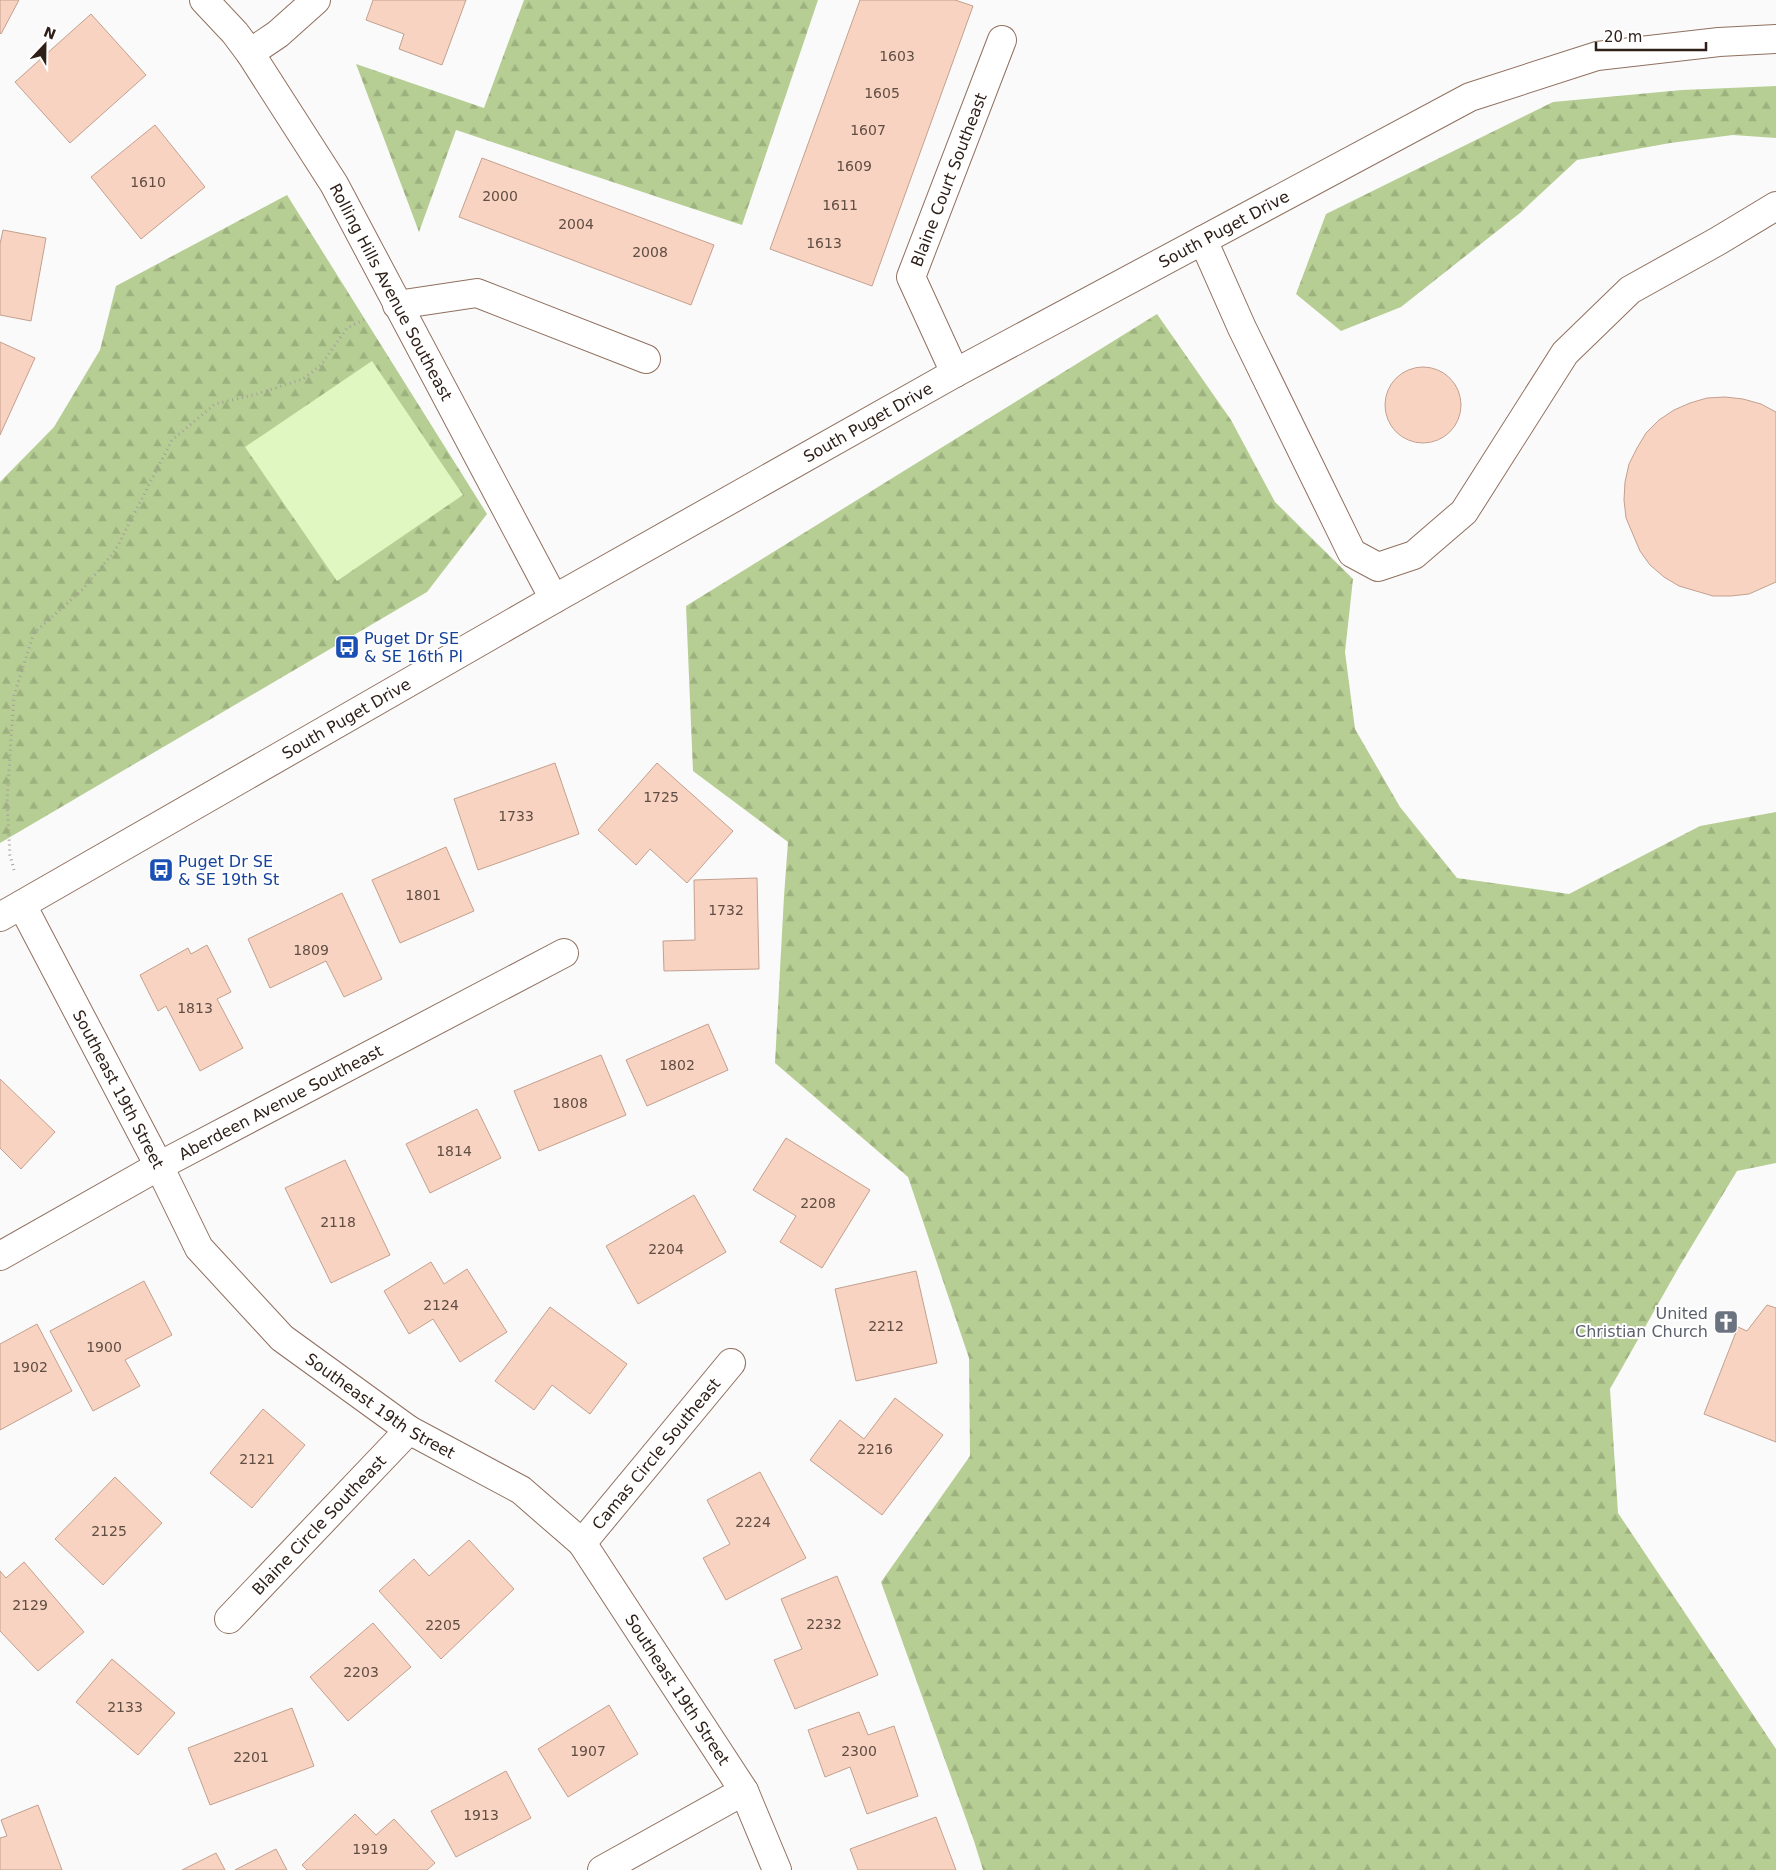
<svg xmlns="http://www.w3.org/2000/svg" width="1776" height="1870" font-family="'DejaVu Sans',sans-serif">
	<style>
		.forest { fill: url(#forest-firs) }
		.green { fill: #e1f7c1 }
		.building { fill: #f8d3c1; stroke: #c3a08f }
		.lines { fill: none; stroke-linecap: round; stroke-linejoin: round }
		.minor-casing { stroke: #90705f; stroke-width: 30 }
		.path { stroke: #a59f9c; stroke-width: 3; stroke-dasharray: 1 4; stroke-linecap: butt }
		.minor { stroke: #fff; stroke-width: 28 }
		.labels { text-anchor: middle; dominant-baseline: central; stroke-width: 4; stroke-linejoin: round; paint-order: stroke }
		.number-label { font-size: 14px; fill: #604d43 }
		.street-label { font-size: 16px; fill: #2e2019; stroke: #fff }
		.transit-label { font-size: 16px; fill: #164399; stroke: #fff; text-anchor: start }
		.worship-label { font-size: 16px; fill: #5b616d; stroke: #fff; text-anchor: end }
	</style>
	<defs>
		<pattern id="forest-firs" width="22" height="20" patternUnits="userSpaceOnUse" patternTransform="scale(1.25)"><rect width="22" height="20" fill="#b6ce94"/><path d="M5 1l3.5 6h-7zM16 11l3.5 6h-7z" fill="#9db17f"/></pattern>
	</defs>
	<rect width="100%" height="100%" fill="#fafafa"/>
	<!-- forest -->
	<path class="forest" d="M 524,0 L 818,0 L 742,225 L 456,130 L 419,232 L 356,64 L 484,108 Z
		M 1776,86 L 1776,138 L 1733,135 L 1670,143 L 1577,160 L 1520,213 L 1401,307 L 1341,331 L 1296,294 L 1326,214 L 1553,102 L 1682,90 Z
		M 287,195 L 487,514 L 427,592 L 0,843 L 0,482 L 54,427 L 100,350 L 116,286 Z
		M 1157,314 L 1231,420 L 1275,502 L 1353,579 L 1345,652 L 1355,729 L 1400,807 L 1457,878 L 1569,894 L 1700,826 L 1776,812 L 1776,1163 L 1737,1171 L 1679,1267 L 1610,1389 L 1618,1513 L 1776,1749 L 1776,1870 L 983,1870 L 974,1841 L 881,1582 L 970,1456 L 969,1358 L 908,1177 L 775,1063 L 784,896 L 788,842 L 693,771 L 686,606 Z"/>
	<!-- green -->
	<path class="green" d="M 372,361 L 463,495 L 337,581 L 245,447 Z"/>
	<!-- building -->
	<path class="building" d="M 0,0 L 19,0 L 1,34 L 0,33 Z
		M 373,0 L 466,0 L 442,65 L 399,49 L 404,34 L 366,20 Z
		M 860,0 L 955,0 L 973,6 L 872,286 L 770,249 Z
		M 91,14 L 146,75 L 70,143 L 15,82 Z
		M 155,125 L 205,187 L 141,239 L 91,177 Z
		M 482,158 L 714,245 L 691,305 L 459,217 Z
		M 3,230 L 46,238 L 31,321 L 0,315 L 0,244 Z
		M 0,342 L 35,358 L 0,435 Z
		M1385 405a38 38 0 1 1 76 0a38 38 0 1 1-76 0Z
		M 1725,397 L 1743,399 L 1761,404 L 1776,412 L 1776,582 L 1749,594 L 1731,596 L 1713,596 L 1679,586 L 1664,577 L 1650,565 L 1640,551 L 1626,518 L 1624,500 L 1625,482 L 1629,464 L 1637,448 L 1646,433 L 1659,420 L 1674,410 L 1690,403 L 1707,398 Z
		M 555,763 L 579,834 L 478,870 L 454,799 Z
		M 657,763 L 733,831 L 687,883 L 650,849 L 636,865 L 598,830 Z
		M 446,847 L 474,911 L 400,943 L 372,880 Z
		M 757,878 L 759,969 L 664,971 L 663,941 L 695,940 L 694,880 Z
		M 342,893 L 382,979 L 344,997 L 326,961 L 270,988 L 248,939 Z
		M 207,945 L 231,992 L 217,999 L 243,1048 L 200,1071 L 166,1006 L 158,1011 L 140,975 L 188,948 L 191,954 Z
		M 708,1024 L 728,1070 L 647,1106 L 626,1060 Z
		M 601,1055 L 626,1115 L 539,1151 L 514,1091 Z
		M 0,1079 L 55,1132 L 21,1169 L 0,1148 Z
		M 477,1109 L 501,1158 L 430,1193 L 406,1144 Z
		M 786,1138 L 870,1190 L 822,1268 L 780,1242 L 796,1216 L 753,1190 Z
		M 345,1160 L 390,1255 L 331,1283 L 285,1188 Z
		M 694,1195 L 726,1252 L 638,1304 L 606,1246 Z
		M 431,1262 L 444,1284 L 467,1269 L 507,1332 L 460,1362 L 433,1319 L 409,1334 L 384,1291 Z
		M 916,1271 L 937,1363 L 856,1381 L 835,1289 Z
		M 144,1281 L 172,1335 L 125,1360 L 140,1386 L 93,1411 L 50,1331 Z
		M 1767,1305 L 1776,1308 L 1776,1442 L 1704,1414 L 1738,1327 L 1747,1331 Z
		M 550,1307 L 627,1364 L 590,1414 L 552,1385 L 534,1410 L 495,1381 Z
		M 37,1324 L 72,1391 L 0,1430 L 0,1344 Z
		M 895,1398 L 943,1435 L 882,1515 L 810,1460 L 840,1420 L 864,1439 Z
		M 263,1409 L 305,1445 L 252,1508 L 210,1473 Z
		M 760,1472 L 806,1558 L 726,1600 L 703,1558 L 730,1544 L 707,1500 Z
		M 115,1477 L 162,1523 L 103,1585 L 55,1539 Z
		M 469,1540 L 514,1589 L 441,1659 L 379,1591 L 414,1559 L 429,1576 Z
		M 24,1562 L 84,1632 L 38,1671 L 0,1631 L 0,1571 L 6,1578 Z
		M 837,1576 L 878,1675 L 795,1709 L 774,1660 L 802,1649 L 781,1599 Z
		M 373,1623 L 411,1667 L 348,1721 L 310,1677 Z
		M 112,1659 L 175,1713 L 138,1755 L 76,1702 Z
		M 609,1705 L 638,1754 L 568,1797 L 538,1749 Z
		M 292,1708 L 314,1766 L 210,1805 L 188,1748 Z
		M 859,1712 L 868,1735 L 894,1726 L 918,1796 L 867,1814 L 850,1767 L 825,1777 L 808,1730 Z
		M 506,1771 L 531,1818 L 456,1857 L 431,1811 Z
		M 38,1805 L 62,1870 L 0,1870 L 0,1838 L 7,1836 L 1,1820 Z
		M 355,1814 L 376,1835 L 394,1819 L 435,1863 L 427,1870 L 307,1870 L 302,1865 Z
		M 936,1817 L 956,1870 L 858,1870 L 850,1849 Z
		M 276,1849 L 287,1870 L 235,1870 Z
		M 216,1853 L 225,1870 L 182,1870 Z"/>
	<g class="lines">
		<defs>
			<g id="minor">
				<path id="s1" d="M 204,0 L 235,33 L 250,53 L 334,184 L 554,599"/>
				<path d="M 250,53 L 278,34 L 316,0"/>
				<path d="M 1203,240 L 1242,328 L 1352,553 L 1378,567 L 1414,555 L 1464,512 L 1565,353 L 1630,290 L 1718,241 L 1776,206"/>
				<path d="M 397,305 L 477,293 L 646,359"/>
				<path id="s2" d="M 955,373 L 911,277 L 1002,40"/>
				<path id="s3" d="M 22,905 L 159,1166 L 199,1248 L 282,1338 L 409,1430 L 521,1490 L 582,1543 L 744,1791 L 777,1870"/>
				<path id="s4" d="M 0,917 L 554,599 L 955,373 L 1470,97 L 1597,56 L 1719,42 L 1776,39"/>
				<path id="s5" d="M 0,1256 L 159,1166 L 564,953"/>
				<path id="s6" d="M 582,1543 L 731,1363"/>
				<path id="s7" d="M 229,1619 L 409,1430"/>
				<path d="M 602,1870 L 744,1791"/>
			</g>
		</defs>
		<!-- minor casing -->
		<use href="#minor" class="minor-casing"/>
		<!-- path -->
		<path class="path" d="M 14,870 L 10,855 L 7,801 L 14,695 L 34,633 L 82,590 L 115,551 L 172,440 L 215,404 L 257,394 L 303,379 L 321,365 L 347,328 L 367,318"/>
		<!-- minor -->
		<use href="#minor" class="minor"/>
	</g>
	<!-- icons -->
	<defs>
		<symbol id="bus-square" viewBox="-11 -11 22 22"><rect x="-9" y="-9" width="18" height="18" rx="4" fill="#1a4fb4" stroke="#fff"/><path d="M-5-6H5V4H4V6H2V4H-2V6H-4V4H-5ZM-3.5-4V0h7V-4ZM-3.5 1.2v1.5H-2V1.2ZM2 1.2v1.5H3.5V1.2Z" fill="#fff"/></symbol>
		<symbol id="church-square" viewBox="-11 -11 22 22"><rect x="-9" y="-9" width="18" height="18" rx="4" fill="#6b7280" stroke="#fff"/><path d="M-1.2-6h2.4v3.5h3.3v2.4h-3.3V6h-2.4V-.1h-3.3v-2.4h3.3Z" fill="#fff"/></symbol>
	</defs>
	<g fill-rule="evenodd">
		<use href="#bus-square" x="333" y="633" width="28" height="28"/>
		<use href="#bus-square" x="147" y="856" width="28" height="28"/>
		<use href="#church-square" x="1712" y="1308" width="28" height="28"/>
	</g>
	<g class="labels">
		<!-- number labels -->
		<g class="number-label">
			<text x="897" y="56">1603</text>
			<text x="882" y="93">1605</text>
			<text x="868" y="130">1607</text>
			<text x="854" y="166">1609</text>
			<text x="148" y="182">1610</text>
			<text x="500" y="196">2000</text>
			<text x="840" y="205">1611</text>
			<text x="576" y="224">2004</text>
			<text x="824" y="243">1613</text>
			<text x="650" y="252">2008</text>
			<text x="661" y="797">1725</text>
			<text x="516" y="816">1733</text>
			<text x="423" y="895">1801</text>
			<text x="726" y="910">1732</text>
			<text x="311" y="950">1809</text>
			<text x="195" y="1008">1813</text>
			<text x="677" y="1065">1802</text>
			<text x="570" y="1103">1808</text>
			<text x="454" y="1151">1814</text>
			<text x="818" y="1203">2208</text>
			<text x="338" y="1222">2118</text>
			<text x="666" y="1249">2204</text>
			<text x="441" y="1305">2124</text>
			<text x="886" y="1326">2212</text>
			<text x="104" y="1347">1900</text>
			<text x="30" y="1367">1902</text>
			<text x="875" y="1449">2216</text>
			<text x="257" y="1459">2121</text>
			<text x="753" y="1522">2224</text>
			<text x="109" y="1531">2125</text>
			<text x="30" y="1605">2129</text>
			<text x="824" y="1624">2232</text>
			<text x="443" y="1625">2205</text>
			<text x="361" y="1672">2203</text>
			<text x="125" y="1707">2133</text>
			<text x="588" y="1751">1907</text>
			<text x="859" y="1751">2300</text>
			<text x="251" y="1757">2201</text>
			<text x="481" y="1815">1913</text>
			<text x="370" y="1849">1919</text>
		</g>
		<!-- street labels -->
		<g class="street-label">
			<text stroke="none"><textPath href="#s2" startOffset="210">Blaine Court Southeast</textPath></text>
			<text stroke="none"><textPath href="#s4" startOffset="1404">South Puget Drive</textPath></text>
			<text stroke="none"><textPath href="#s1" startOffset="348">Rolling Hills Avenue Southeast</textPath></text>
			<text stroke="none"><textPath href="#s4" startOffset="999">South Puget Drive</textPath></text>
			<text stroke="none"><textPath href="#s4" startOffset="399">South Puget Drive</textPath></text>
			<text stroke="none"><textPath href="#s3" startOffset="208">Southeast 19th Street</textPath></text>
			<text stroke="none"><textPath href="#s5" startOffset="320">Aberdeen Avenue Southeast</textPath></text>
			<text stroke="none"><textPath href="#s3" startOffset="628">Southeast 19th Street</textPath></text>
			<text stroke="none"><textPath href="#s6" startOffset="116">Camas Circle Southeast</textPath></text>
			<text stroke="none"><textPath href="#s7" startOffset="130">Blaine Circle Southeast</textPath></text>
			<text stroke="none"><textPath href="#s3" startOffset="1048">Southeast 19th Street</textPath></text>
		</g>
		<!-- transit labels -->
		<g class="transit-label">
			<text x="364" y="638">Puget Dr SE<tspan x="364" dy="18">&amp; SE 16th Pl</tspan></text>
			<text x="178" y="861">Puget Dr SE<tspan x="178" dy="18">&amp; SE 19th St</tspan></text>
		</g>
		<!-- worship labels -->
		<g class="worship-label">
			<text x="1708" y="1313">United<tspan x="1708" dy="18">Christian Church</tspan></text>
		</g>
	</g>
	<!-- north arrow -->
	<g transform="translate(45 45) rotate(22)" stroke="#ffffff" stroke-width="4" paint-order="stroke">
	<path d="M0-4L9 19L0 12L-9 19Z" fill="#2e2019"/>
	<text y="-8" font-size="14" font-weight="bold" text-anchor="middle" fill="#2e2019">N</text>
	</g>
	<!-- scale -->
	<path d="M1596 42v8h110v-8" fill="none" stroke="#2e2019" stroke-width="2.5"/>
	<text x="1604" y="42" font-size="15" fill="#2e2019" stroke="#ffffff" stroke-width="4" paint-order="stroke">20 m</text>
</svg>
